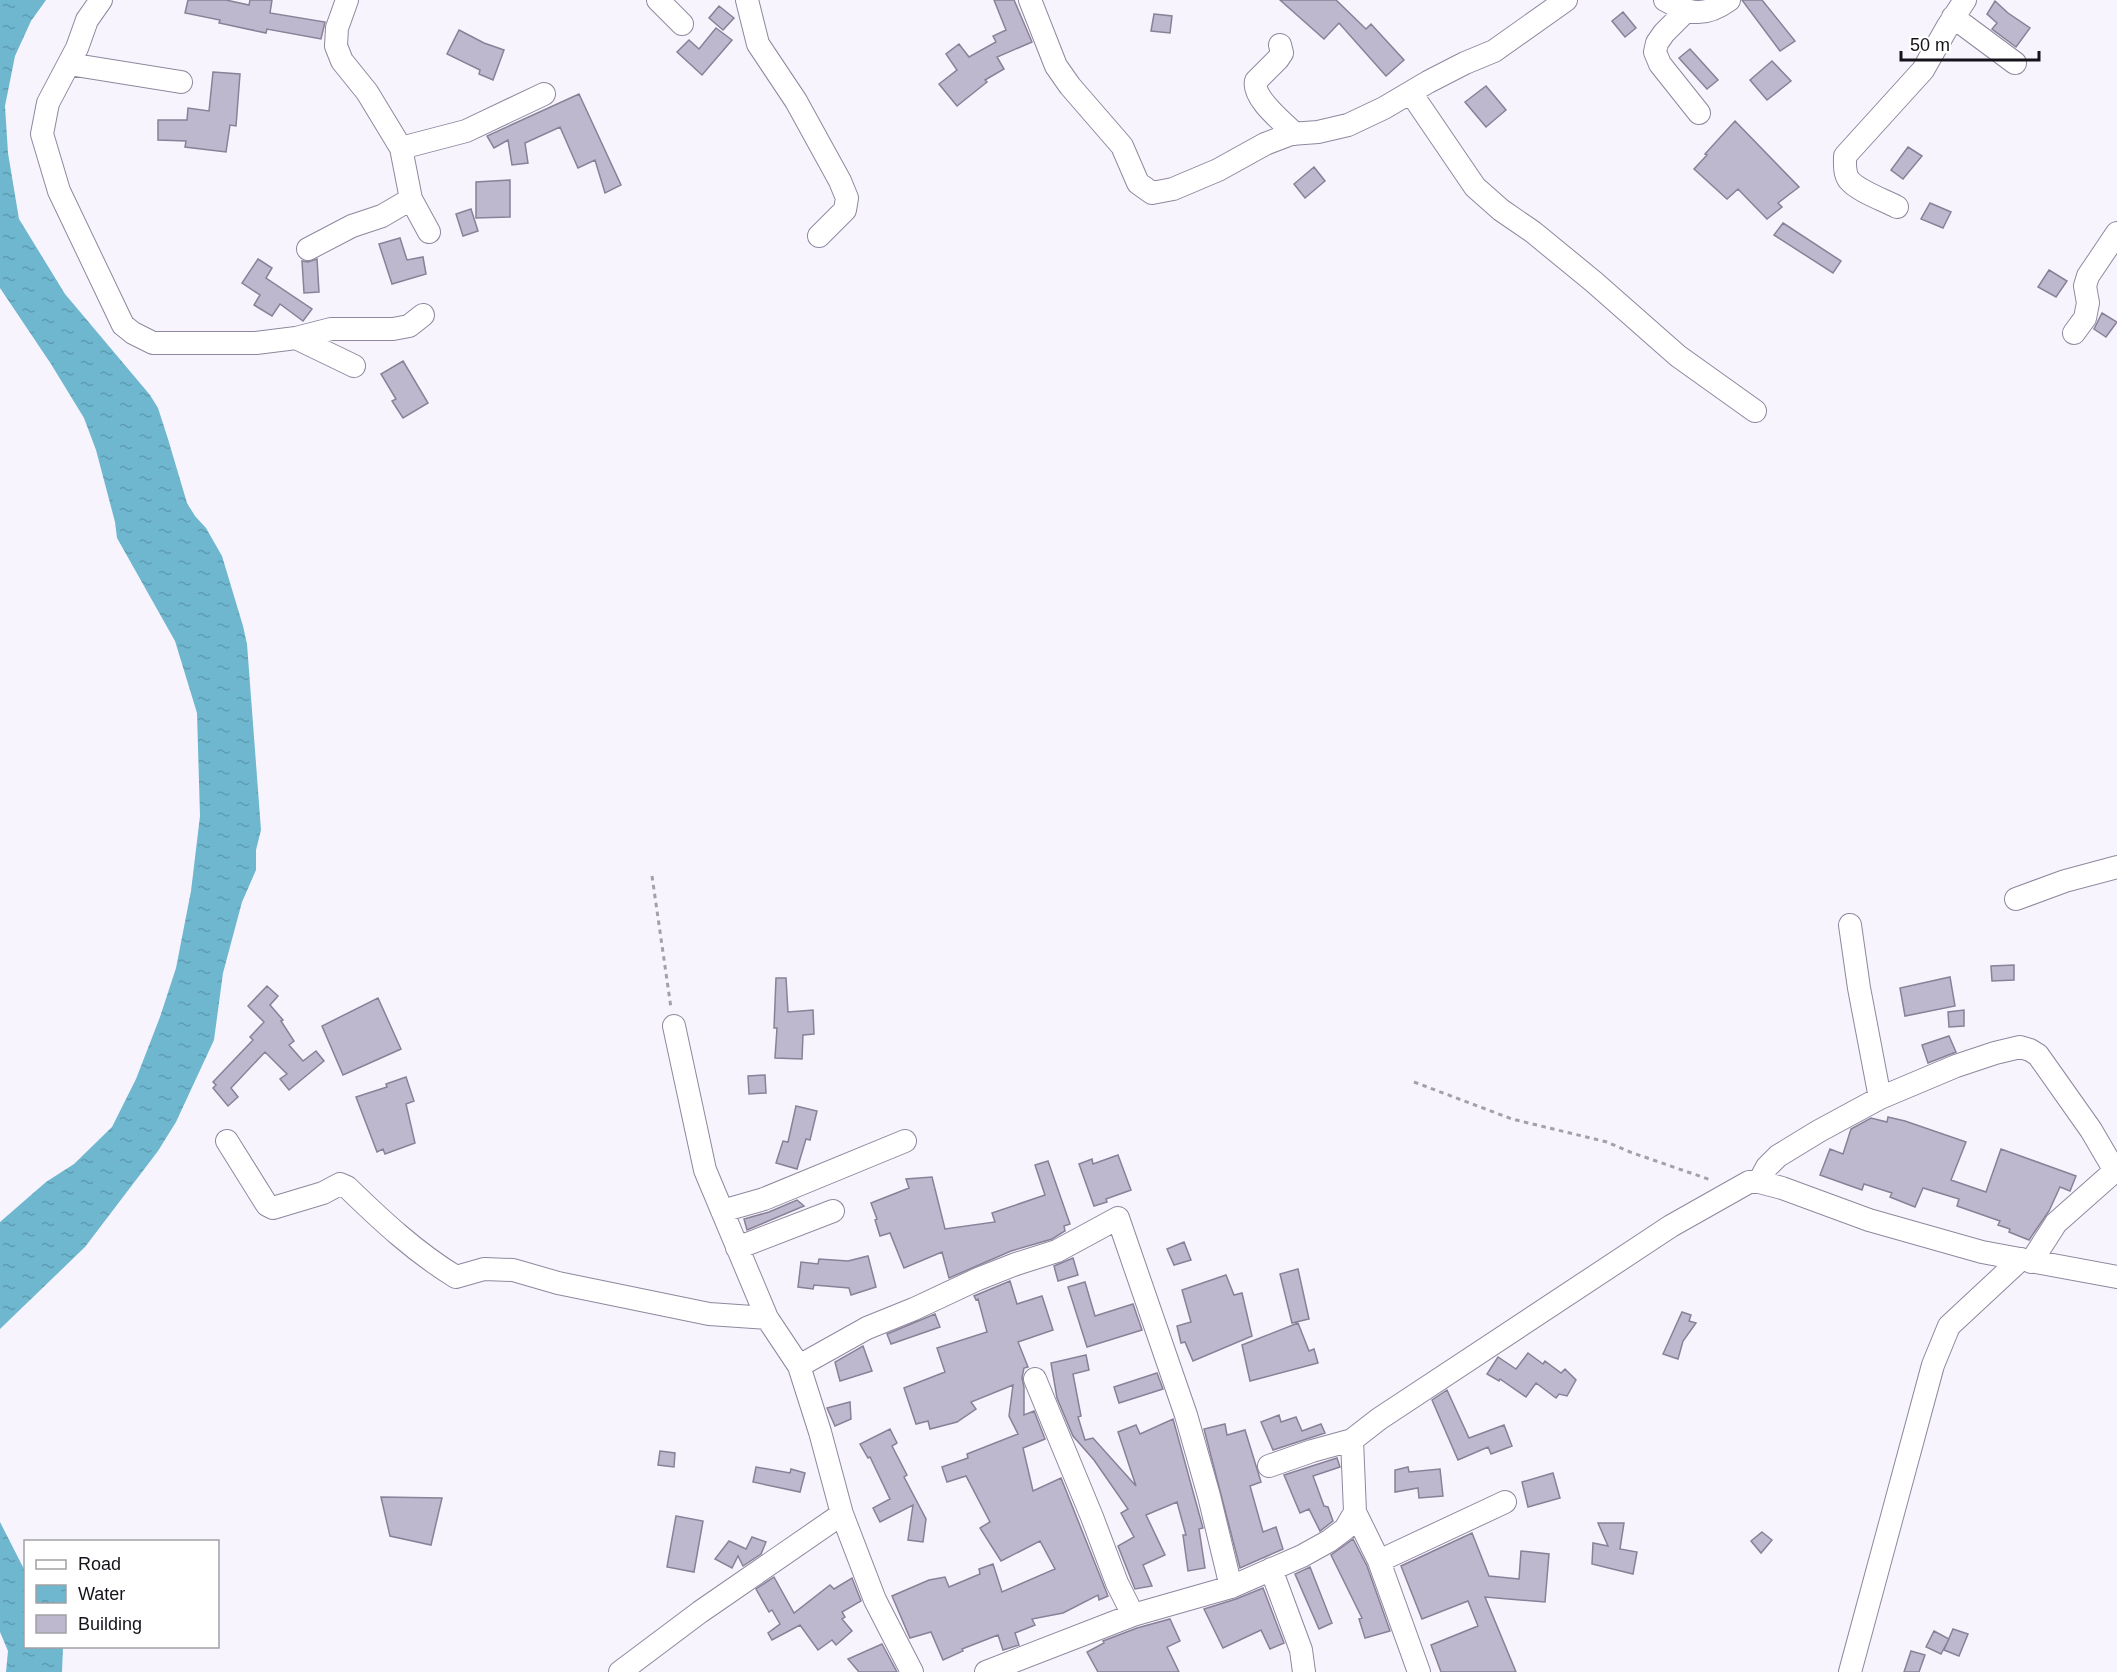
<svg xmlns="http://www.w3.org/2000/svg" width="2117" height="1672" font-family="Arial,sans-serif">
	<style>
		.water { fill: url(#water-ripples) }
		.building { fill: #beb8cf; stroke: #888197; stroke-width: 1.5 }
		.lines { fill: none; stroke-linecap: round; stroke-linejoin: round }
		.minor-casing { stroke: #8e889e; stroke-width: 24 }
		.path { stroke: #a3a0a9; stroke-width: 3; stroke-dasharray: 4.5 4.5; stroke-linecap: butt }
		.minor { stroke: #fff; stroke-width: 22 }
	</style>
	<defs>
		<pattern id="water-ripples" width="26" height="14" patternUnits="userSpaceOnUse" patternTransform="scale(1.5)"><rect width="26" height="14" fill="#6eb7cf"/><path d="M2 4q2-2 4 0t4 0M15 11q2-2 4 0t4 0" fill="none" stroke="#5e9cb1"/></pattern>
	</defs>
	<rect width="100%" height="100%" fill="#f7f4fe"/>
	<!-- water -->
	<path class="water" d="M 0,0 L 46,0 L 31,21 L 15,56 L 5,106 L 8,153 L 19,219 L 65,294 L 150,395 L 158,408 L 168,439 L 187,503 L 195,516 L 206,528 L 222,556 L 243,626 L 247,644 L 261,830 L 256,850 L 256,870 L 242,902 L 223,973 L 214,1040 L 176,1122 L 158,1151 L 85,1247 L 0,1329 L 0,1222 L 46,1182 L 74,1164 L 112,1127 L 136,1079 L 160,1017 L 176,968 L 191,891 L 200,816 L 197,713 L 175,641 L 117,538 L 115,522 L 96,450 L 84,418 L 51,364 L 0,288 Z
		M 0,1522 L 25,1571 L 26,1646 L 63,1647 L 62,1672 L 6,1672 L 8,1651 L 0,1632 Z"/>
	<!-- building -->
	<path class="building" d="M 188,0 L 226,0 L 249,5 L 250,0 L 272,0 L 270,13 L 325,22 L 321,39 L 267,29 L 266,33 L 219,23 L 220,20 L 185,13 Z
		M 994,0 L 1014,0 L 1032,42 L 997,57 L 1004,69 L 985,80 L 987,82 L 957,106 L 939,84 L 957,70 L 946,54 L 959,44 L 969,57 L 996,42 L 993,36 L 1006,30 Z
		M 1280,0 L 1336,0 L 1366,29 L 1371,24 L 1404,60 L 1386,76 L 1339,23 L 1324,39 Z
		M 1742,0 L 1762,0 L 1795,41 L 1780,51 Z
		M 1995,1 L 2008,13 L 2030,28 L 2016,47 L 1992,29 L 1997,23 L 1987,14 Z
		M 719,6 L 734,18 L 723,30 L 709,18 Z
		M 1623,12 L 1636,28 L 1625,37 L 1612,21 Z
		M 1154,14 L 1172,16 L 1170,33 L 1151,31 Z
		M 716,28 L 732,40 L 702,75 L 677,52 L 689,40 L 699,49 Z
		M 459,30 L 484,43 L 504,50 L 493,80 L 479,74 L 480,70 L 447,54 Z
		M 1690,49 L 1718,80 L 1707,89 L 1679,58 Z
		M 1772,61 L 1791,81 L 1767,100 L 1750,80 Z
		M 213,72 L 240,74 L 236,126 L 230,125 L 226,152 L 185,147 L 186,141 L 158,140 L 158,120 L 187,120 L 188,108 L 209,111 Z
		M 1486,86 L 1506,110 L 1486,127 L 1465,102 Z
		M 579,94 L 621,185 L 605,193 L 595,160 L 578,168 L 560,127 L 525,143 L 528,163 L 512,165 L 508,140 L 494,148 L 487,136 Z
		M 1735,121 L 1799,187 L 1778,203 L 1782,207 L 1767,219 L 1738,189 L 1727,199 L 1694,169 L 1707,155 L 1705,154 Z
		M 1908,147 L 1922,156 L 1903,179 L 1891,170 Z
		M 1314,167 L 1325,181 L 1305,198 L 1294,184 Z
		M 510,180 L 510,217 L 476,218 L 476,182 Z
		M 1930,203 L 1951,212 L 1943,228 L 1921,219 Z
		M 471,209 L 478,231 L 463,236 L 456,214 Z
		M 1783,223 L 1841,261 L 1833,273 L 1774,235 Z
		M 400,238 L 407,260 L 423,257 L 426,274 L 392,284 L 379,244 Z
		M 258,259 L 272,268 L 266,278 L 312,309 L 303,321 L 280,304 L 272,316 L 254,305 L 260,295 L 242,283 Z
		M 317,259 L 319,292 L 304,293 L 302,261 L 308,262 Z
		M 2049,270 L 2067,281 L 2056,297 L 2038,287 Z
		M 2102,313 L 2117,322 L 2106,337 L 2094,329 Z
		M 403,361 L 428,403 L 403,418 L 392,401 L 396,399 L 381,374 Z
		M 2014,965 L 2014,980 L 1992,981 L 1991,966 Z
		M 1950,977 L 1955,1006 L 1905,1016 L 1900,988 Z
		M 776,978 L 786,978 L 788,1012 L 813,1010 L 814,1034 L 803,1035 L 802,1059 L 775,1058 L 777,1028 L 774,1028 Z
		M 267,986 L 278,996 L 270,1005 L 283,1020 L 281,1021 L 294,1041 L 289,1045 L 303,1061 L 316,1051 L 324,1061 L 289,1090 L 280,1079 L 287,1074 L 265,1052 L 231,1088 L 238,1097 L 228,1106 L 213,1088 L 216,1085 L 213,1082 L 253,1040 L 250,1037 L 264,1022 L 248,1006 Z
		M 378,998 L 401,1049 L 343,1075 L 322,1026 Z
		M 1964,1010 L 1964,1026 L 1949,1027 L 1948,1012 Z
		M 1949,1036 L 1956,1052 L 1928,1063 L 1922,1045 Z
		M 765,1075 L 766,1093 L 749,1094 L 748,1076 Z
		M 406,1077 L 414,1101 L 406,1104 L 415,1143 L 385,1154 L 383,1149 L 377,1152 L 356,1097 L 387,1087 L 386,1084 Z
		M 796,1106 L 817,1111 L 810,1140 L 806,1139 L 797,1169 L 776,1163 L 783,1141 L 788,1142 Z
		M 1888,1117 L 1905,1121 L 1966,1142 L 1951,1180 L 1986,1192 L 2001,1149 L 2076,1176 L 2070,1191 L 2060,1187 L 2049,1211 L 2029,1240 L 2009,1232 L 2010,1229 L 1998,1225 L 2000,1221 L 1957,1206 L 1959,1199 L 1923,1188 L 1915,1207 L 1890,1197 L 1892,1193 L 1864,1184 L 1862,1190 L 1820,1175 L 1830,1149 L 1843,1154 L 1851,1129 L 1871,1118 L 1887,1122 Z
		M 1118,1155 L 1131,1190 L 1106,1199 L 1107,1202 L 1094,1206 L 1079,1164 L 1092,1159 L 1093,1164 Z
		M 1048,1161 L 1070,1224 L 1064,1226 L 1065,1231 L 1052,1239 L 1011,1251 L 949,1278 L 942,1252 L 904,1268 L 890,1233 L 880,1236 L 875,1220 L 877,1219 L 871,1203 L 909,1188 L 906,1179 L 932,1177 L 945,1229 L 995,1222 L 992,1213 L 1045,1195 L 1035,1165 Z
		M 797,1200 L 804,1206 L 747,1230 L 744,1219 L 769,1212 Z
		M 1184,1242 L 1191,1260 L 1174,1265 L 1167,1249 Z
		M 868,1256 L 876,1287 L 851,1295 L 849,1288 L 814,1285 L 813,1289 L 798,1287 L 801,1262 L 818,1264 L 819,1259 L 848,1261 Z
		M 1073,1258 L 1078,1275 L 1058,1281 L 1054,1266 Z
		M 1298,1269 L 1309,1319 L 1292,1323 L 1280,1274 Z
		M 1226,1275 L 1234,1295 L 1242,1293 L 1252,1336 L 1193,1361 L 1185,1342 L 1181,1343 L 1177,1326 L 1191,1322 L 1182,1290 Z
		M 1010,1281 L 1017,1304 L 1042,1296 L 1053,1330 L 1018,1342 L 1028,1367 L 1024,1368 L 1022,1378 L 1024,1387 L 1024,1415 L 1034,1411 L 1045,1439 L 1023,1448 L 1033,1491 L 1061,1478 L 1108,1596 L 1099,1600 L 1098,1595 L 1063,1613 L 1032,1619 L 1035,1625 L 1015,1633 L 1019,1645 L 1003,1650 L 998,1635 L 962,1649 L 963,1651 L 943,1660 L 931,1632 L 910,1638 L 892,1596 L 929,1580 L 945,1577 L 949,1587 L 980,1574 L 979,1569 L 993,1564 L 1002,1592 L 1055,1569 L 1040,1541 L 1001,1561 L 980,1528 L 990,1522 L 966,1476 L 947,1482 L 942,1467 L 968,1458 L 967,1454 L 1018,1434 L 1009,1416 L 1013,1385 L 971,1402 L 976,1409 L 957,1422 L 930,1429 L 928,1421 L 916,1424 L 904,1388 L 945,1372 L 937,1348 L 987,1332 L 978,1299 L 976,1300 L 974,1296 Z
		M 1085,1282 L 1095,1316 L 1133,1304 L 1142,1330 L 1087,1347 L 1068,1287 Z
		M 1682,1312 L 1691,1315 L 1689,1321 L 1696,1323 L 1683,1341 L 1678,1359 L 1663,1354 Z
		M 935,1314 L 940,1327 L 891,1344 L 887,1334 Z
		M 1298,1323 L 1309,1351 L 1314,1349 L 1318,1363 L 1250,1381 L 1242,1345 Z
		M 863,1346 L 872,1371 L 840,1381 L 835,1362 Z
		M 1528,1353 L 1543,1364 L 1545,1361 L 1561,1373 L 1565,1369 L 1576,1380 L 1567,1396 L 1559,1394 L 1556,1398 L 1536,1383 L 1526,1397 L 1500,1379 L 1499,1381 L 1487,1374 L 1498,1357 L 1516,1369 Z
		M 1086,1355 L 1089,1370 L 1073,1374 L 1081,1416 L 1078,1417 L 1085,1440 L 1093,1438 L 1136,1486 L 1118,1432 L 1136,1425 L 1140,1434 L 1173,1419 L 1203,1528 L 1199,1529 L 1205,1568 L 1188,1571 L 1183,1535 L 1186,1535 L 1177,1502 L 1146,1515 L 1165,1555 L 1143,1565 L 1152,1586 L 1135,1589 L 1118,1546 L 1134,1537 L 1121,1513 L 1128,1509 L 1094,1460 L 1073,1436 L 1057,1398 L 1051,1363 Z
		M 1157,1373 L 1163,1389 L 1119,1403 L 1114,1387 Z
		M 1447,1390 L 1469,1438 L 1504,1425 L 1512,1446 L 1491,1454 L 1488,1447 L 1458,1460 L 1432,1400 Z
		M 850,1402 L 851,1419 L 835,1426 L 827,1408 Z
		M 1279,1415 L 1281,1422 L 1296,1417 L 1302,1431 L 1321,1424 L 1325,1433 L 1273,1450 L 1261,1422 Z
		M 1225,1424 L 1227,1435 L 1245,1430 L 1261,1482 L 1250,1486 L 1263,1532 L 1276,1527 L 1283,1549 L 1240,1568 L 1204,1429 Z
		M 890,1429 L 897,1443 L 892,1446 L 907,1475 L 904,1477 L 926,1519 L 923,1542 L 908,1540 L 913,1505 L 880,1522 L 873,1508 L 890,1499 L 870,1457 L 868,1458 L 860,1444 Z
		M 660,1451 L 675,1453 L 674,1467 L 658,1465 Z
		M 1337,1458 L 1340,1467 L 1313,1476 L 1324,1506 L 1328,1507 L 1333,1521 L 1320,1531 L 1309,1509 L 1300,1513 L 1284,1475 Z
		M 756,1467 L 790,1473 L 791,1469 L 805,1473 L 800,1492 L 753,1482 Z
		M 1408,1467 L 1409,1472 L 1440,1469 L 1443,1496 L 1419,1498 L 1418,1488 L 1395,1492 L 1395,1470 Z
		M 1553,1473 L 1560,1498 L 1528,1507 L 1522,1482 Z
		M 381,1497 L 442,1498 L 431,1545 L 390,1536 Z
		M 676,1516 L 703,1521 L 694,1572 L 667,1567 Z
		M 1598,1523 L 1624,1523 L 1620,1549 L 1637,1552 L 1633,1574 L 1592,1564 L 1593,1543 L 1608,1546 Z
		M 1762,1532 L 1772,1540 L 1761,1553 L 1751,1541 Z
		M 1472,1533 L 1489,1576 L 1519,1579 L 1521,1551 L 1549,1554 L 1545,1602 L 1485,1597 L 1516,1672 L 1441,1672 L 1431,1645 L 1478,1626 L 1468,1601 L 1422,1619 L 1401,1566 Z
		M 752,1537 L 766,1542 L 761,1554 L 743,1566 L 738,1556 L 732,1568 L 715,1559 L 729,1541 L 746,1549 Z
		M 1353,1539 L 1367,1566 L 1390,1631 L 1365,1638 L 1359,1619 L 1362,1618 L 1331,1555 Z
		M 1310,1567 L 1332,1623 L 1319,1629 L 1295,1574 Z
		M 774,1577 L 794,1613 L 830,1585 L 834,1589 L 852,1578 L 861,1601 L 842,1612 L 845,1617 L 842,1619 L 852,1631 L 836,1645 L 832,1640 L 818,1650 L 800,1625 L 772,1640 L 768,1633 L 780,1624 L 772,1610 L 769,1612 L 756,1589 Z
		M 1263,1588 L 1284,1643 L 1270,1649 L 1261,1630 L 1223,1648 L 1204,1609 L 1236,1599 Z
		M 1170,1619 L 1180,1641 L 1167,1647 L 1179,1672 L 1098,1672 L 1087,1652 L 1104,1643 L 1103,1641 L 1137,1628 Z
		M 1953,1629 L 1968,1634 L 1959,1656 L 1944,1650 Z
		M 1934,1631 L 1949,1639 L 1941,1654 L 1926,1647 Z
		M 882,1644 L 897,1672 L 859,1672 L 848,1659 Z
		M 1911,1651 L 1925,1655 L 1919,1672 L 1904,1672 Z"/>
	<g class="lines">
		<defs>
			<path id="minor" d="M 101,0 L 87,20 L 77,48 L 48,103 L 42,134 L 59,191 L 123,325 L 133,333 L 153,343 L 256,343 L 296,338 L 331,329 L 393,329 L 409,326 L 423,315
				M 347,0 L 337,28 L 336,46 L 342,61 L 367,92 L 401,148 L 411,199 L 429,232
				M 658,0 L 682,24
				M 747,0 L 758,44 L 796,101 L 840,181 L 847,198 L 845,210 L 819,236
				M 1030,0 L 1056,66 L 1070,86 L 1122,146 L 1138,183 L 1152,193 L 1173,189 L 1218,170 L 1265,144 L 1291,134 L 1318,132 L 1348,125 L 1384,108 L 1428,82 L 1465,63 L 1494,51 L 1566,0
				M 1665,0 C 1689,14 1704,18 1729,0
				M 1685,12 L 1664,33 L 1657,43 L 1655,52 L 1660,64 L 1699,113
				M 1953,17 L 2015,63
				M 1280,45 L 1282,53 L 1278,59 L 1256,81 C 1252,98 1283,122 1295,134
				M 69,64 L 181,82
				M 1411,93 L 1475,187 L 1501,210 L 1533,232 L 1594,282 L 1678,356 L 1755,411
				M 401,148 L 466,131 L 544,94
				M 1897,207 C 1884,200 1858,191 1849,180 C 1844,173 1845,164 1845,156 L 1923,70 L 1948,26 L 1965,0
				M 308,249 L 352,226 L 382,216 L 411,199
				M 2074,333 L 2085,318 L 2088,303 L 2085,286 L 2088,276 L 2117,233
				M 296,338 L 354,366
				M 2016,899 L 2065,881 L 2117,867
				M 1850,925 L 1859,988 L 1880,1098
				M 674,1026 L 705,1170 L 767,1318 L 799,1366 L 820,1432 L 842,1514 L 875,1600 L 912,1672
				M 227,1141 L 267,1205 L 273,1208 L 323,1193 L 340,1184 L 347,1187 C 381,1220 415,1252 456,1277 L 484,1269 L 513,1270 L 558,1283 L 709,1314 L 767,1318
				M 1759,1182 L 1767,1167 L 1778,1156 L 1819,1131 L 1880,1098 L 1956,1066 L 1995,1053 L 2020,1047 L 2030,1050 L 2038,1055 L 2091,1130 L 2115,1171
				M 722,1211 L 764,1199 L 905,1141
				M 737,1248 L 833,1211
				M 2031,1262 L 2056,1223 L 2117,1169
				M 799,1366 L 867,1328 L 914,1309 L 978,1279 L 1016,1264 L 1057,1251 L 1118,1218 L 1186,1415 L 1209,1496 L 1231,1587
				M 1035,1379 L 1092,1517 L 1117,1583 L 1133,1615
				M 1269,1466 L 1312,1451 L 1352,1440
				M 1355,1512 L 1379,1561 L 1419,1672
				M 1379,1561 L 1505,1502
				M 1271,1569 L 1301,1650 L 1304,1672
				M 620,1672 L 700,1612 L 842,1514
				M 986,1672 L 1133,1615 L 1231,1587 L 1302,1556 L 1329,1541 L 1345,1529 L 1355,1512 L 1352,1440 L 1379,1419 L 1671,1226 L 1749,1182 L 1759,1182 L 1782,1188 L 1869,1220 L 1982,1252 L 2117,1277
				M 1850,1672 L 1933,1365 L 1949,1326 L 2021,1259"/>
		</defs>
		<!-- minor casing -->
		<use href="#minor" class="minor-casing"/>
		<!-- path -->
		<path class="path" d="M 652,876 L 671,1008
			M 1414,1082 L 1512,1119 L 1607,1142 L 1630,1152 L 1711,1180"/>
		<!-- minor -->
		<use href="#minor" class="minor"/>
	</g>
	<!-- legend -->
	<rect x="24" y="1540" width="195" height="108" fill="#ffffff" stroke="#a1a0a3" stroke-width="1.5"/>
	<rect x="36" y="1560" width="30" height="9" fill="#ffffff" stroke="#a1a0a3" stroke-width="1.5"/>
	<text x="78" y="1570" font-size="18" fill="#15121a">Road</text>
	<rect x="36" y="1585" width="30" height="18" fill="url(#water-ripples)" stroke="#a1a0a3" stroke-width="1.5"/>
	<text x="78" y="1600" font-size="18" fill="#15121a">Water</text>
	<rect x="36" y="1615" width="30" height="18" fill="#beb8cf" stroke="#a1a0a3" stroke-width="1.5"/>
	<text x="78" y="1630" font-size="18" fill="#15121a">Building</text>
	<!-- scale -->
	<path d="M1901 51v9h138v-9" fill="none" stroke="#15121a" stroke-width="3"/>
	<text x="1910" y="51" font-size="18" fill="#15121a" stroke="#ffffff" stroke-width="4.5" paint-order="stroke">50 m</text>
</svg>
